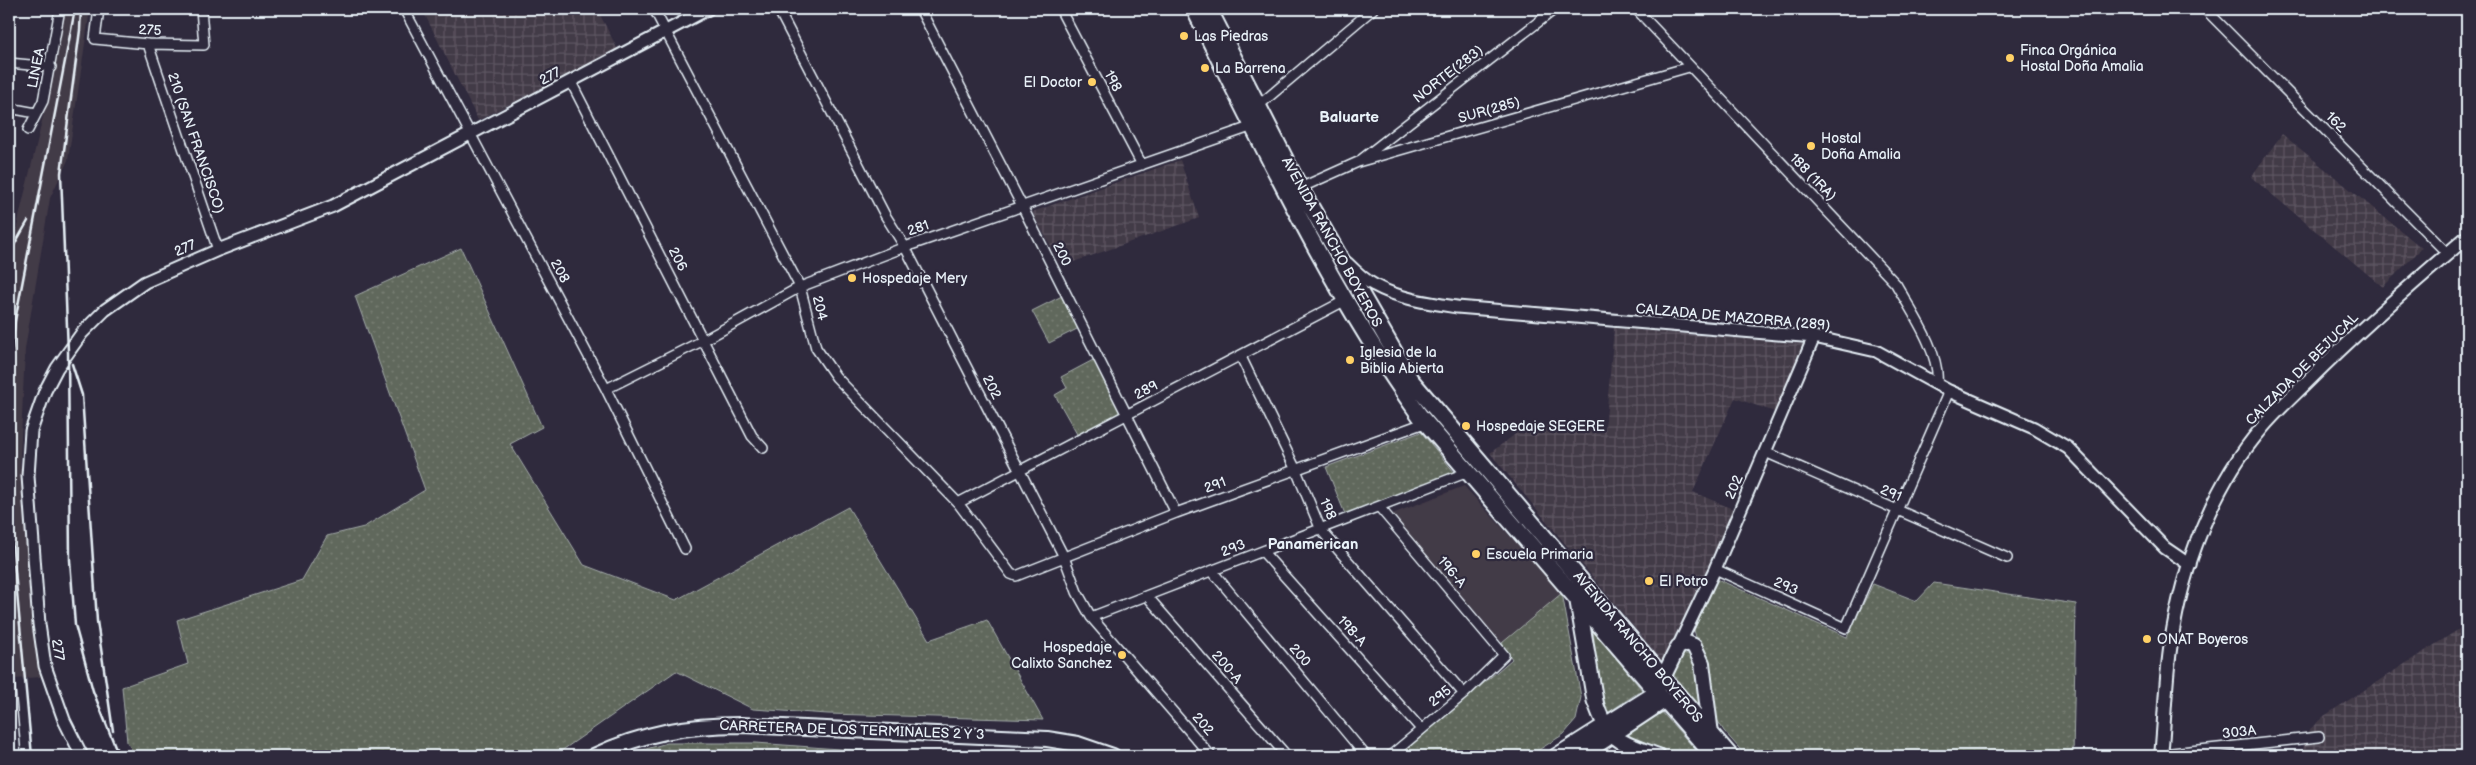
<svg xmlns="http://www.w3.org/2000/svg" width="2476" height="765" font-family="'Balsamiq Sans',sans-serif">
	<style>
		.built { fill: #433a47 }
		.industrial { fill: url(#industrial-grid) }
		.grass { fill: url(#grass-dots); stroke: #a4acaa }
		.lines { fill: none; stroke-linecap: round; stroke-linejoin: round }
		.minor-casing { stroke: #e8f1f8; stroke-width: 12 }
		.tertiary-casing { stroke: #e8f1f8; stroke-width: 15 }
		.secondary-casing { stroke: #e8f1f8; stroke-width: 16 }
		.primary-casing { stroke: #e8f1f8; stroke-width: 18 }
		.trunk-casing { stroke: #e8f1f8; stroke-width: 19 }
		.minor { stroke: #2f2a3d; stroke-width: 9 }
		.tertiary { stroke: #2f2a3d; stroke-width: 11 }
		.secondary { stroke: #2f2a3d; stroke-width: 12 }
		.primary { stroke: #2f2a3d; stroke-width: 14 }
		.trunk { stroke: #2f2a3d; stroke-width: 15 }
		.rail { stroke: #e8f1f8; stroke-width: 2.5 }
		.poi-dot { fill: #ffd166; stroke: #2f2a3d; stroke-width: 2 }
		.labels { text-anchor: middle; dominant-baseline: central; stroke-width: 4.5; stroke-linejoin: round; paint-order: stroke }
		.street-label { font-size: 14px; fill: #e8f1f8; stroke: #2f2a3d }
		.poi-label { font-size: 14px; fill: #e8f1f8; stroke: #2f2a3d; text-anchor: start }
		.neighbourhood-label { font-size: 15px; font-weight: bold; fill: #e8f1f8; stroke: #2f2a3d }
	</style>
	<defs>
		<pattern id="industrial-grid" width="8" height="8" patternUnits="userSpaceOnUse" patternTransform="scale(1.25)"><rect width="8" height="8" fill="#433a47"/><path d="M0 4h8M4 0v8" fill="none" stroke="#5e5762"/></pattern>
		<pattern id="grass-dots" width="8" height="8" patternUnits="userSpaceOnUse" patternTransform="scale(1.25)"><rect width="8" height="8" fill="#60685b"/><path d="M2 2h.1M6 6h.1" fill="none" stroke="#777e73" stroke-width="1.8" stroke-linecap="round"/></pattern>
	</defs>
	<rect width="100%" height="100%" fill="#2f2a3d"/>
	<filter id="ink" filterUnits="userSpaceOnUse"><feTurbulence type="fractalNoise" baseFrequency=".02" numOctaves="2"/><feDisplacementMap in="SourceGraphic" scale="10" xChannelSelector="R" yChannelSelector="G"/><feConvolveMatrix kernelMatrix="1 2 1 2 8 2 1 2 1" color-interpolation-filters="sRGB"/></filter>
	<g filter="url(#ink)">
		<!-- built -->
		<path class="built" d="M 63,9 L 90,9 L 68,160 L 50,198 L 25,349 L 20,461 L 40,677 L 14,679 L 9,655 L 9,287 L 18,221 L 47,100 Z
			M 1464,486 L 1562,593 L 1502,643 L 1392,514 Z"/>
		<!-- industrial -->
		<path class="industrial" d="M 422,9 L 580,9 L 581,11 L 597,9 L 618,50 L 478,120 Z
			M 2282,134 L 2422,248 L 2383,287 L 2251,177 Z
			M 1180,160 L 1199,218 L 1062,266 L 1032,212 Z
			M 1614,328 L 1806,344 L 1775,412 L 1735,398 L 1693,492 L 1735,510 L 1663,662 L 1490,453 L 1529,424 L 1605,431 Z
			M 2467,624 L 2467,755 L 2308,756 L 2303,749 L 2308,731 L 2324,716 Z"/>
		<!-- grass -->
		<path class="grass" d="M 461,248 L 542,427 L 510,444 L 584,565 L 676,600 L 848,507 L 929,640 L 987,620 L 1043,720 L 828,714 L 753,709 L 676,671 L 554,756 L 136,756 L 127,742 L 122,687 L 188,664 L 177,620 L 302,580 L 327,536 L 364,527 L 425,490 L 355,296 Z
			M 1062,296 L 1079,328 L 1049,343 L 1032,311 Z
			M 1095,359 L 1123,413 L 1078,436 L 1055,395 L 1067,388 L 1061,377 Z
			M 1421,432 L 1455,473 L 1345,514 L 1326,467 Z
			M 1717,579 L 1847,637 L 1873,584 L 1917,601 L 1934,583 L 2076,604 L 2073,756 L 1746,756 L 1724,731 L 1716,718 L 1710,662 L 1704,651 L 1698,644 L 1694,630 Z
			M 1562,593 L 1581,697 L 1576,720 L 1564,734 L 1529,756 L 1399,756 L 1512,659 L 1502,643 Z
			M 1593,630 L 1642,690 L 1609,712 L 1604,710 L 1601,706 Z
			M 1684,654 L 1691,654 L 1695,658 L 1702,712 L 1673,674 Z
			M 1660,710 L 1701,756 L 1678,756 L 1628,737 L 1627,734 Z
			M 667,743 L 756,743 L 936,756 L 622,756 Z
			M 1610,750 L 1631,756 L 1599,756 Z
			M 1047,751 L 1090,756 L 1032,753 Z"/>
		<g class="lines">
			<defs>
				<path id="minor" d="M 99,9 L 95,39 L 148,44 L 204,45 L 201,9
					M 404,9 L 606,389 L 685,549
					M 654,9 L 800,287 L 816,348 L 836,377 L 958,503 L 1011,574 L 1016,576 L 1176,513 L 1427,422
					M 778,9 L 885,215 L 905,247 L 1064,557 L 1077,592 L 1091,617 L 1211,756
					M 920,9 L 1022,206 L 1176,513
					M 1060,9 L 1142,165
					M 1636,9 L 1896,284 C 1911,311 1941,353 1937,384
					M 2205,9 L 2448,254
					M 148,44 L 218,250
					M 9,63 L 51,67
					M 571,82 L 752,436 L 763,448
					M 1258,106 L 1373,9
					M 9,108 L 36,113
					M 28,130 L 43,101 L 60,9
					M 1362,159 L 1555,9
					M 1300,188 L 1358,162 L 1689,67
					M 1241,357 L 1296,470 L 1321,530 L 1464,694
					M 606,389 L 704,340 L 800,287 L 905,247 L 1253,126
					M 1765,452 L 2007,558
					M 958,503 L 1346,300
					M 1380,508 L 1504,655 L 1464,694 L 1390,756
					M 1263,552 L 1421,729
					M 1715,569 L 1846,628 L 1949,391
					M 1212,571 L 1366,756
					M 1147,596 L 1287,756
					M 1091,617 L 1468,472
					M 9,679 L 16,756
					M 2162,754 L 2319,737"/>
				<path id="tertiary" d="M 1347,263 C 1355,271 1364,280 1374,285 C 1399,299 1429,303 1457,307 L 1814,337 L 1876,351 L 1949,391 L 2034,428 L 2068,448 L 2165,548 L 2190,565
					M 1678,647 L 1715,569 L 1814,337
					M 82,756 L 64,720 L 45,666 L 39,624 L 28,476 L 31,431 L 45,391 L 57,368 L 82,333 L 105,310 L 145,282 L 218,250 L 333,206 L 708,9"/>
				<path id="secondary" d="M 2161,756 C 2165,719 2165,680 2171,643 C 2182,568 2212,486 2262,428 C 2276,411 2293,396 2309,380 C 2360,329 2413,283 2467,237"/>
				<path id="primary" d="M 1663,677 L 1731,756
					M 1659,686 L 1678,647 L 1687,643 L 1694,646 L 1702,663 L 1711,734
					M 1659,694 L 1713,756
					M 1595,701 C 1608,742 1621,742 1658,756
					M 594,756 C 643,733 687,725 741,725 L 1047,739 L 1078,744 L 1113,756
					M 1556,756 L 1657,692
					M 1581,756 L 1664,701"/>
				<path id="trunk" d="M 1194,9 C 1263,146 1330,291 1420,416 L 1657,692
					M 1209,9 L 1300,188 L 1410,379 L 1663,677
					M 1578,602 L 1595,701"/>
			</defs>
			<!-- minor casing -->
			<use href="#minor" class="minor-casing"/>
			<!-- tertiary casing -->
			<use href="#tertiary" class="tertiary-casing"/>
			<!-- secondary casing -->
			<use href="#secondary" class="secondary-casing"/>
			<!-- primary casing -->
			<use href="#primary" class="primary-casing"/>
			<!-- trunk casing -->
			<use href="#trunk" class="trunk-casing"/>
			<!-- minor -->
			<use href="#minor" class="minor"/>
			<!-- tertiary -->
			<use href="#tertiary" class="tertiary"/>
			<!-- secondary -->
			<use href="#secondary" class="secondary"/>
			<!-- primary -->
			<use href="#primary" class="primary"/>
			<!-- trunk -->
			<use href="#trunk" class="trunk"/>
			<!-- rail -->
			<path class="rail" d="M 81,9 L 80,30 L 61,173 L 68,352 L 70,560 L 75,625 L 93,691 L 119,756
				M 9,254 L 28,221
				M 72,364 L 82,395 L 97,621 L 113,731
				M 9,381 L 15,321 L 75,9
				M 9,506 L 32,756"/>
		</g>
	</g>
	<!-- markers -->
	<g class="poi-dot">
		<circle cx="1184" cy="36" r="5"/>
		<circle cx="2010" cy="58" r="5"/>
		<circle cx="1205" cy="68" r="5"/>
		<circle cx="1092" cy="82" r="5"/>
		<circle cx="1811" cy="146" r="5"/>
		<circle cx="852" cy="278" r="5"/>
		<circle cx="1350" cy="360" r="5"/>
		<circle cx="1466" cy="426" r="5"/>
		<circle cx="1476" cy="554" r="5"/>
		<circle cx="1649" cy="581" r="5"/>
		<circle cx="2147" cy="639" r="5"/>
		<circle cx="1122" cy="655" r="5"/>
	</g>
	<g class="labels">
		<!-- street labels -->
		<g class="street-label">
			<text transform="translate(150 30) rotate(3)">275</text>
			<text transform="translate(36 68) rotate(-79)">LINEA</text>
			<text transform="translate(1448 74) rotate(-38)">NORTE(283)</text>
			<text transform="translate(550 76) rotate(-28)">277</text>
			<text transform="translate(1113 81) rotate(62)">198</text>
			<text transform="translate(1489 110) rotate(-16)">SUR(285)</text>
			<text transform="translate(2336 122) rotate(45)">162</text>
			<text transform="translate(196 143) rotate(71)">210 (SAN FRANCISCO)</text>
			<text transform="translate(1813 177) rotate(46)">188 (1RA)</text>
			<text transform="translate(918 228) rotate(-19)">281</text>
			<text transform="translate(1332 242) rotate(61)">AVENIDA RANCHO BOYEROS</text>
			<text transform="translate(185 248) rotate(-23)">277</text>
			<text transform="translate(1062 254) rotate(63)">200</text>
			<text transform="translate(678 259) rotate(63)">206</text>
			<text transform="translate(560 271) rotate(62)">208</text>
			<text transform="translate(820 308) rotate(76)">204</text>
			<text transform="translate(1733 317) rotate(5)">CALZADA DE MAZORRA (289)</text>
			<text transform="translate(2302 369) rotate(-45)">CALZADA DE BEJUCAL</text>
			<text transform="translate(992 387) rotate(63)">202</text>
			<text transform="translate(1146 390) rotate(-28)">289</text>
			<text transform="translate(1215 485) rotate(-20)">291</text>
			<text transform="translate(1734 487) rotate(-67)">202</text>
			<text transform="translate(1891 493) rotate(24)">291</text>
			<text transform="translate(1328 509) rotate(67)">198</text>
			<text transform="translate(1233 548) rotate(-21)">293</text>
			<text transform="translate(1452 572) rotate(50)">196-A</text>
			<text transform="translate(1786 586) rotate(24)">293</text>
			<text transform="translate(1352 631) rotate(48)">198-A</text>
			<text transform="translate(1638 647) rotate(50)">AVENIDA RANCHO BOYEROS</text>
			<text transform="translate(58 650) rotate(81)">277</text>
			<text transform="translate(1300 655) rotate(50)">200</text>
			<text transform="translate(1227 667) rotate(49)">200-A</text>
			<text transform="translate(1440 696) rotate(-39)">295</text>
			<text transform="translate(1203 724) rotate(49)">202</text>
			<text transform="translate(852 730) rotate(2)">CARRETERA DE LOS TERMINALES 2 Y 3</text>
			<text transform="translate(2239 732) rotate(-6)">303A</text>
		</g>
		<!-- poi labels -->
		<g class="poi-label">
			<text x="1194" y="36">Las Piedras</text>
			<text x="2020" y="50">Finca Orgánica<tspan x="2020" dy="16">Hostal Doña Amalia</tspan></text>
			<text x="1215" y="68">La Barrena</text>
			<text x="1082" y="82" text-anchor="end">El Doctor</text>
			<text x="1821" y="138">Hostal<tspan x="1821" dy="16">Doña Amalia</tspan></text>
			<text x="862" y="278">Hospedaje Mery</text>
			<text x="1360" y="352">Iglesia de la<tspan x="1360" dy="16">Biblia Abierta</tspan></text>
			<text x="1476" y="426">Hospedaje SEGERE</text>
			<text x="1486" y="554">Escuela Primaria</text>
			<text x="1659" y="581">El Potro</text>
			<text x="2157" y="639">ONAT Boyeros</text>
			<text x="1112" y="647" text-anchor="end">Hospedaje<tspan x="1112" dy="16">Calixto Sanchez</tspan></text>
		</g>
		<!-- neighbourhood labels -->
		<g class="neighbourhood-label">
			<text x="1349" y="117">Baluarte</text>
			<text x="1313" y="544">Panamerican</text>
		</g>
	</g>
	<!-- margin -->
	<rect width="2476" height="765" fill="none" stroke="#2f2a3d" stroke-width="30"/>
	<rect x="15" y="15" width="2446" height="735" fill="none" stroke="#e8f1f8" stroke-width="2" filter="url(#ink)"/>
</svg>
